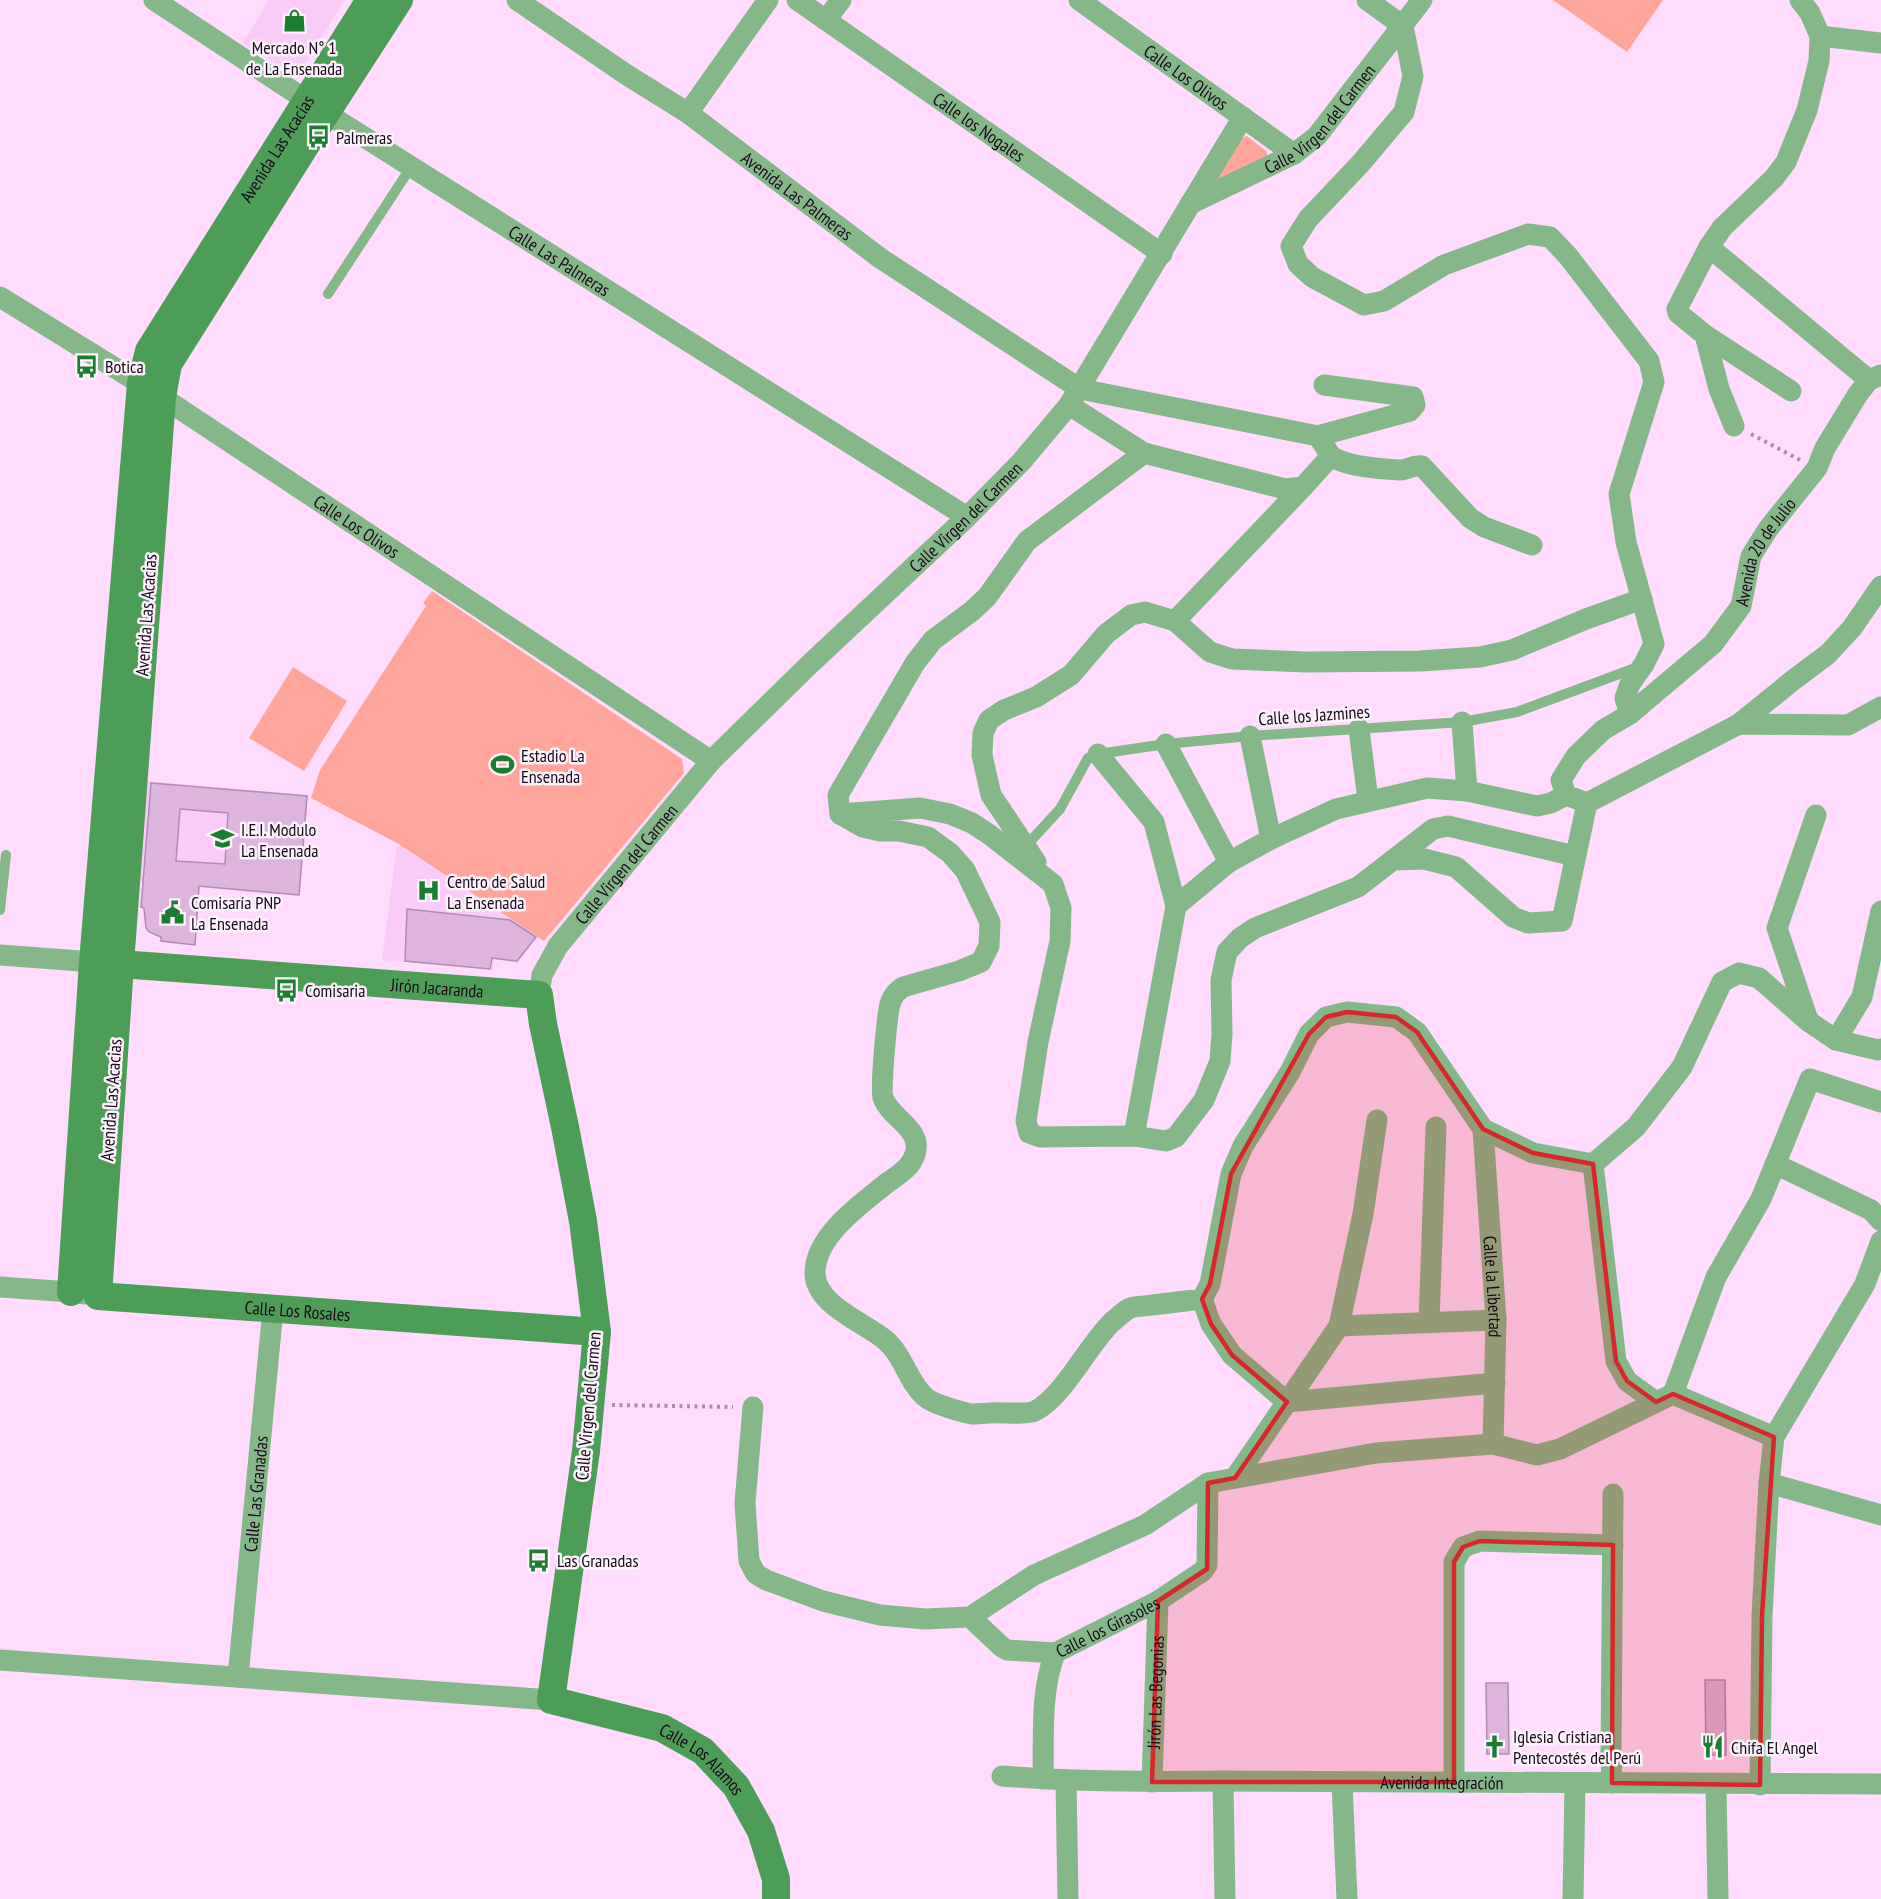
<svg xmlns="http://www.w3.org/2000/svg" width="1881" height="1899" font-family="'PT Sans Narrow',sans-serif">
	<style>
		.built { fill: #facaf9 }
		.green { fill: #ffa59b }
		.building { fill: #ddb4dd; stroke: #b28ab2; stroke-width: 1.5; fill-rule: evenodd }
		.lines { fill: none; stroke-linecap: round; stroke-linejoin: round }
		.path { stroke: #aa8ea9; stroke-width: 4; stroke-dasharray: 3 4.5; stroke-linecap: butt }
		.lane { stroke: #84b888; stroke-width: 10 }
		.street { stroke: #84b888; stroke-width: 21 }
		.secondary { stroke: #4c9e57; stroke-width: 28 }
		.marked { fill: #d62828; fill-opacity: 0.2; stroke: #d62828; stroke-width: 4.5; stroke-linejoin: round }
		.labels { text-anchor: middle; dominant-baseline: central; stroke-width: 5; stroke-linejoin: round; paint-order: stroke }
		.poi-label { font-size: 18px; fill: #190a19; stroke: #fcf3fc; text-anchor: start }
		.street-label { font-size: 18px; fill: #190a19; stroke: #fcf3fc }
	</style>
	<rect width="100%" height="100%" fill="#ffdcfe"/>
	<!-- built -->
	<path class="built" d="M 269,0 L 345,0 L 297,77 L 243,43 Z
		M 146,781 L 308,795 L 300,896 L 138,882 Z
		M 397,844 L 538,937 L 518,963 L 494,959 L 493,970 L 382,960 Z"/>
	<!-- green -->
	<path class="green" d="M 1553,0 L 1663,0 L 1627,52 Z
		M 1247,136 L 1267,152 L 1267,156 L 1216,183 L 1221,160 L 1243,137 Z
		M 432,591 L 682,759 L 684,773 L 544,941 L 397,843 L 311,798 L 320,770 L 426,606 L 423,603 Z
		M 293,667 L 347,701 L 304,771 L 249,738 Z"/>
	<!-- building -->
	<path class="building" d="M 151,783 L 307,796 L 299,895 L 199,886 L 195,945 L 161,941 L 161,937 L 149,932 L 146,928 L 144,908 L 141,907 ZM 180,809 L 228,813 L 225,864 L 176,861 Z
		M 407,909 L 510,920 L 536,937 L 517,961 L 492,958 L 490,969 L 405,961 Z
		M 1705,1680 L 1725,1680 L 1726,1755 L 1706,1755 Z
		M 1486,1683 L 1508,1683 L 1509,1754 L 1487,1754 Z"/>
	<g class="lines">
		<!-- path -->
		<path class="path" d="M 1751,434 L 1800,460
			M 612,1405 L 733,1407"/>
		<!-- lane -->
		<path class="lane" d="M 328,294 L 411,167
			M 1025,847 L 1060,809 L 1088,758 L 1098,754 L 1166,744 L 1250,736 L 1462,722 L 1517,712 L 1638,667
			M 0,910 L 6,855"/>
		<!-- street -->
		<g class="street">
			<path id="s1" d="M 154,0 L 326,113 L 967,517"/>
			<path id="s2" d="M 517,0 L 627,75 L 688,113 L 880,258 L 1080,389 L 1318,436 L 1331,456"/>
			<path id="s3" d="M 797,0 L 1162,254"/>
			<path id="s4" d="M 1079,0 L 1294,154"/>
			<path d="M 1367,0 L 1403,26 L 1413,76 L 1404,112 L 1361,163 L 1308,219 L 1291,246 L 1298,264 L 1312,277 L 1364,305 L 1384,301 L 1444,265 L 1528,234 L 1550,237 L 1568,256 L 1649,361 L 1654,382 L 1619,494 L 1626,542 L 1654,644 L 1644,664 L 1630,684 L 1625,698 L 1630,714 L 1603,730 L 1576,756 L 1561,780 L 1566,795 L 1587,803 L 1739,724 L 1848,725 L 1881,707"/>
			<path d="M 826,20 L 841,0"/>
			<path d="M 1820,36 L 1881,43"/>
			<path d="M 688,113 L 768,0"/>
			<path id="s5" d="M 1190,204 L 1294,154 L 1317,136 L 1422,0"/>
			<path d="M 1709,247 L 1869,380"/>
			<path id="s6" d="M 0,297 L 162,397 L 711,761"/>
			<path d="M 1705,335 L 1791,391"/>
			<path d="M 1069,405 L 1144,453 L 1285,489 L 1303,487 L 1331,456 C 1347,467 1380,469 1400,470 C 1408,470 1414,464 1422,466 L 1470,518 L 1484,527 L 1532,545"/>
			<path d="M 1734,426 L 1719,389 L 1705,335 L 1678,313 L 1677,309 L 1709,247 L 1722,228 L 1774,178 L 1786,162 L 1807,110 L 1819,61 L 1820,36 L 1810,13 L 1800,0"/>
			<path d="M 1318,436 L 1410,411 L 1415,405 L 1413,397 L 1324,385"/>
			<path d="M 1144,453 L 1027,541 L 987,597 L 972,611 L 933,640 L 915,663 L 838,795 L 840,814 L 863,827 L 880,831 L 899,831 L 928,837 L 950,853 L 965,870 L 990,922 L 989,946 L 981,962 L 959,971 L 903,987 C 896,992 893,995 890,1004 C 887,1015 880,1091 883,1098 C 891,1119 923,1129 915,1154 C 911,1168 898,1175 887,1183 C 861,1204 816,1235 815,1272 C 814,1304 863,1322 884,1339 C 904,1355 907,1381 925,1397 C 933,1404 961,1412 972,1414 C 978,1414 984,1413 990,1413 C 1001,1412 1026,1415 1035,1411 C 1064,1396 1088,1345 1112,1322 C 1117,1318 1124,1311 1130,1308 C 1137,1306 1146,1306 1152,1305 C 1169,1303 1185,1301 1202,1299 L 1210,1284 L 1231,1174 L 1243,1146 L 1290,1072 L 1309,1034 L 1326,1017 L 1347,1012 L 1396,1017 L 1417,1032 L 1483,1129 L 1533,1153 L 1593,1164 L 1636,1127 L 1682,1067 L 1722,982 L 1739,973 L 1759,978 L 1808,1021 L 1836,1040 L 1878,1050 L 1881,1049"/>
			<path d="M 1175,621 L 1303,487"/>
			<path id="s7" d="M 1630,714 L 1713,644 L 1741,606 L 1751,556 L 1768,529 L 1817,468 L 1825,448 L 1858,394 L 1869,380 L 1881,375"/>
			<path d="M 1462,722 L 1467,791"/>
			<path d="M 1739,724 L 1792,681 L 1828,654 L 1852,628 L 1881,586"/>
			<path d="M 1359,729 L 1368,800"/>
			<path d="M 1250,736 L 1271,839"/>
			<path d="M 1166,744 L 1229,862"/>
			<path d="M 1098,754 L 1154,822 L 1176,906"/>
			<path d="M 840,814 L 920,808 L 950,814 L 972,823 L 990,835 L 1053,884 L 1061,908 L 1060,941 L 1038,1042 L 1026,1121 L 1029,1133 L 1040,1137 L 1134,1136 L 1166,1141 L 1176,1137 L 1204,1100 L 1220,1061 L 1222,1034 L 1221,980 L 1227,952 L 1240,938 L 1255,928 L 1358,887 L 1393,860 L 1424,859 L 1456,867 L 1513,917 L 1528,923 L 1562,921 L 1587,803"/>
			<path d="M 1393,860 L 1433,829 L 1448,826 L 1575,856"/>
			<path d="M 1036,862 L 991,795 L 982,755 L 983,733 L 989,720 L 1004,710 L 1036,697 L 1071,675 L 1106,634 L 1131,615 L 1145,612 L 1175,621 L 1210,652 L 1232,659 L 1306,662 L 1420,661 L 1480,657 L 1512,650 L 1586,619 L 1642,599"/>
			<path d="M 0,955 L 107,963"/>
			<path id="s8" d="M 539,995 L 542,975 L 558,946 L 711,761 L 810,664 L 967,517 L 1022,461 L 1069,405 L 1243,117"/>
			<path d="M 1808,1020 L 1777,928 L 1816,815"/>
			<path d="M 1836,1040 L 1862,997 L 1881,911"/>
			<path id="s9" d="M 1483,1129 L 1496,1320 L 1493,1444"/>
			<path d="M 1134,1136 L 1176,906 L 1229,862 L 1271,839 L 1336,809 L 1427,788 L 1467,791 L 1537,806 L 1551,803 L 1566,795"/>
			<path d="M 1593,1164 L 1616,1361 L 1627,1381 L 1656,1402"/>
			<path d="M 1775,1164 L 1871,1210 L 1881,1221"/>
			<path d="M 0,1287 L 71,1292 L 86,1294"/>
			<path d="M 1202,1299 L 1211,1324 L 1232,1355 L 1287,1402 L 1495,1383"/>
			<path d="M 1429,1322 L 1436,1127"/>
			<path d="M 1339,1326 L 1496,1320"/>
			<path d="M 1673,1394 L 1716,1277 L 1761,1199 L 1810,1079 L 1881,1102"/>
			<path d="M 753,1407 L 745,1503 L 749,1561 L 756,1574 L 766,1580 L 823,1601 L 880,1615 L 925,1619 L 970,1617 L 1034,1575 L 1145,1525 L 1208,1483 L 1376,1453 L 1493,1444 L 1537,1455 L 1560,1449 L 1673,1394 L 1774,1437"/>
			<path d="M 1235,1478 L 1339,1326 L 1363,1214 L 1377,1120"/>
			<path d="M 1769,1483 L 1881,1515"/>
			<path d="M 970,1617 L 1002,1647 L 1007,1650 L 1055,1653"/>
			<path d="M 0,1660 L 551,1700"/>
			<path id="s10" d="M 238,1677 L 273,1309"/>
			<path id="s11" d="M 1002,1776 C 1075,1782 1149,1782 1223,1781 L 1881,1784"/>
			<path id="s12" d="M 1043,1779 C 1044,1737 1040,1693 1055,1653 L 1158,1601 L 1203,1571 L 1207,1565 L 1208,1483"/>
			<path d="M 1066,1780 L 1068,1899"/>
			<path d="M 1223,1781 L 1225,1899"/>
			<path id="s13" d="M 1152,1782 L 1158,1601"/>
			<path d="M 1342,1782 L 1347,1899"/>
			<path d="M 1454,1782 L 1454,1562 L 1463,1547 L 1480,1541 L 1613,1545"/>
			<path d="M 1612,1783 L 1611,1757 L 1613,1494"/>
			<path d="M 1716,1784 L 1718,1899"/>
			<path d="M 1760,1785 L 1762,1616 L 1769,1483 L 1774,1437 L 1865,1284 L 1881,1241"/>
			<path d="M 1573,1899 L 1575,1784"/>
		</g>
		<!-- secondary -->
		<g class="secondary">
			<path id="s14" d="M 399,0 L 326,113 L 168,364 L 162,397 L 120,964 L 98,1296 L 597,1332"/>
			<path id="s15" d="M 120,964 L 539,995 L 543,1024 L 565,1127 L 583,1221 L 597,1332 L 586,1451 L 551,1700 L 662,1728 L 703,1751 L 736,1786 L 761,1831 L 776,1879 L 776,1899"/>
			<path id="s16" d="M 71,1292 L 93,962 L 141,383 L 149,351 L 370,0"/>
		</g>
	</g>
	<!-- marked area -->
	<path class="marked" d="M 1347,1012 L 1396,1017 L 1417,1032 L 1483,1129 L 1533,1153 L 1593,1164 L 1616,1361 L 1627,1381 L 1656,1402 L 1673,1394 L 1774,1437 L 1762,1616 L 1760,1785 L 1612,1783 L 1613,1545 L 1480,1541 L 1463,1547 L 1454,1562 L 1454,1782 L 1152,1782 L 1158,1601 L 1207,1569 L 1208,1483 L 1235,1478 L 1287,1402 L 1232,1355 L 1211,1324 L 1202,1299 L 1210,1284 L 1231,1174 L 1309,1034 L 1326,1017 Z"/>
	<!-- icons -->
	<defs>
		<symbol id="shop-bare" viewBox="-9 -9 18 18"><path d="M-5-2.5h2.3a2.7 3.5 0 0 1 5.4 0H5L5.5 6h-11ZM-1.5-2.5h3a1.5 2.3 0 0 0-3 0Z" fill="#1a7d30" stroke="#fcf3fc" stroke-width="2.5" paint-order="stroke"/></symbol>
		<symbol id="bus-bare" viewBox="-9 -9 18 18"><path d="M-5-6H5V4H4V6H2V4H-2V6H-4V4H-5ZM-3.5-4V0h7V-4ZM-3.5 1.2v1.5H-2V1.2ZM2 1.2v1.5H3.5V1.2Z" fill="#1a7d30" stroke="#fcf3fc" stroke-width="2.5" paint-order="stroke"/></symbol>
		<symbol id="stadium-bare" viewBox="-9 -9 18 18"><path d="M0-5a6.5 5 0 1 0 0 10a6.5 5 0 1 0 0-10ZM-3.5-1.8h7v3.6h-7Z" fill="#1a7d30" stroke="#fcf3fc" stroke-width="2.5" paint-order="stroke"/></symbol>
		<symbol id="school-bare" viewBox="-9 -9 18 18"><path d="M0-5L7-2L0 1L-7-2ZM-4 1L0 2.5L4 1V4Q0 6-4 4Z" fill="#1a7d30" stroke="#fcf3fc" stroke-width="2.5" paint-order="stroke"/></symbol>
		<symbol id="hospital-bare" viewBox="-9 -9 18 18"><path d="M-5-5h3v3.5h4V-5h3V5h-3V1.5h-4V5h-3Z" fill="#1a7d30" stroke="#fcf3fc" stroke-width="2.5" paint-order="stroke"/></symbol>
		<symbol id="civic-bare" viewBox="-9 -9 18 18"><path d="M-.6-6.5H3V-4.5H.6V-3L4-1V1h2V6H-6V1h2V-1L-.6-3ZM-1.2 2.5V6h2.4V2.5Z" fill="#1a7d30" stroke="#fcf3fc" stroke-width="2.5" paint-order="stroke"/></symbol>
		<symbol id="church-bare" viewBox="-9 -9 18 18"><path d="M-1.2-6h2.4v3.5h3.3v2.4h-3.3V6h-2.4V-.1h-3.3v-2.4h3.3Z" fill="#1a7d30" stroke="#fcf3fc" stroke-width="2.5" paint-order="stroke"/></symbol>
		<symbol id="restaurant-bare" viewBox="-9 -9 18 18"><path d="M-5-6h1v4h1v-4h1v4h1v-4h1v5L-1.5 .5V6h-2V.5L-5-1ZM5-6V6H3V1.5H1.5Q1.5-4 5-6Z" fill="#1a7d30" stroke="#fcf3fc" stroke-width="2.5" paint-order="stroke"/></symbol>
	</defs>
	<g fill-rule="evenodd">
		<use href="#shop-bare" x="278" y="4" width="33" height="33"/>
		<use href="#bus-bare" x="302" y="120" width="33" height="33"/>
		<use href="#bus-bare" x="70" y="350" width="33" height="33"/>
		<use href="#stadium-bare" x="486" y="748" width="33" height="33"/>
		<use href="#school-bare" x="206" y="822" width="33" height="33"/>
		<use href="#hospital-bare" x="412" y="874" width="33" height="33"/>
		<use href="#civic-bare" x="156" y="896" width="33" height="33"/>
		<use href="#bus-bare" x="270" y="974" width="33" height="33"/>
		<use href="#bus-bare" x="522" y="1544" width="33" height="33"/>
		<use href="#church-bare" x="1478" y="1730" width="33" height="33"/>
		<use href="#restaurant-bare" x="1696" y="1730" width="33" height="33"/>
	</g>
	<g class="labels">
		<!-- poi labels -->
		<g class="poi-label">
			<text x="294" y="47" text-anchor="middle">Mercado N° 1<tspan x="294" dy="21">de La Ensenada</tspan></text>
			<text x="336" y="137">Palmeras</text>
			<text x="105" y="366">Botica</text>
			<text x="521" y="755">Estadio La<tspan x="521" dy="21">Ensenada</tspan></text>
			<text x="241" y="829">I.E.I. Modulo<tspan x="241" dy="21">La Ensenada</tspan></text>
			<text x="447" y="881">Centro de Salud<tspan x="447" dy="21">La Ensenada</tspan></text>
			<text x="191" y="902">Comisaría PNP<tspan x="191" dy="21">La Ensenada</tspan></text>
			<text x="305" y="990">Comisaria</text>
			<text x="557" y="1560">Las Granadas</text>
			<text x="1513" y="1736">Iglesia Cristiana<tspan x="1513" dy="21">Pentecostés del Perú</tspan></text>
			<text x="1731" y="1747">Chifa El Angel</text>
		</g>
		<!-- street labels -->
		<g class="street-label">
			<text stroke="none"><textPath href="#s4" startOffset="132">Calle Los Olivos</textPath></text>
			<text stroke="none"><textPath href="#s5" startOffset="158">Calle Virgen del Carmen</textPath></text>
			<text stroke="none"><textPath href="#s3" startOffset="222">Calle los Nogales</textPath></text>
			<text stroke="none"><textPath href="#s16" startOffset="1184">Avenida Las Acacias</textPath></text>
			<text stroke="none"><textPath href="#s2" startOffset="342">Avenida Las Palmeras</textPath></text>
			<text stroke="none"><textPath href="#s1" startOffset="482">Calle Las Palmeras</textPath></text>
			<text stroke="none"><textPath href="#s8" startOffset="646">Calle Virgen del Carmen</textPath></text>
			<text stroke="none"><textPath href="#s6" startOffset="424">Calle Los Olivos</textPath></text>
			<text stroke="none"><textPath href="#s7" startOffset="216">Avenida 20 de Julio</textPath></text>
			<text transform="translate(146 615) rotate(-86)">Avenida Las Acacias</text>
			<text transform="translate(1314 715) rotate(-4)">Calle los Jazmines</text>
			<text stroke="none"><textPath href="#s8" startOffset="160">Calle Virgen del Carmen</textPath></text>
			<text stroke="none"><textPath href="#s15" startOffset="318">Jirón Jacaranda</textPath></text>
			<text transform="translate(111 1100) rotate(-86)">Avenida Las Acacias</text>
			<text stroke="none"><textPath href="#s9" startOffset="158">Calle la Libertad</textPath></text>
			<text stroke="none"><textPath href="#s14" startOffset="1566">Calle Los Rosales</textPath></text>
			<text transform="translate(588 1406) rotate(-85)">Calle Virgen del Carmen</text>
			<text stroke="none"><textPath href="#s10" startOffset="184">Calle Las Granadas</textPath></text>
			<text stroke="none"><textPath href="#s12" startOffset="186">Calle los Girasoles</textPath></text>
			<text stroke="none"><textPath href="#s13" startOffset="90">Jirón Las Begonias</textPath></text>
			<text stroke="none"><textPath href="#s15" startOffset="1299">Calle Los Alamos</textPath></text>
			<text stroke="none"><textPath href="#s11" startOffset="440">Avenida Integración</textPath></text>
		</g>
	</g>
</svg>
